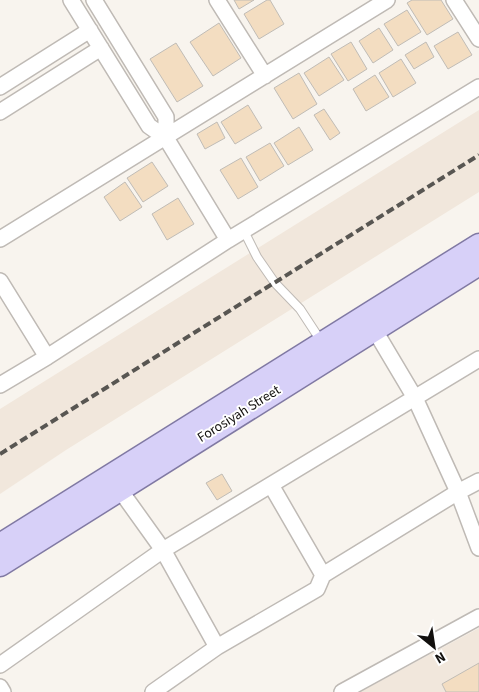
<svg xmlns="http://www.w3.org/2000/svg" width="479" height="692" font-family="'Source Sans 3',sans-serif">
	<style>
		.built { fill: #f1e7dc }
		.building { fill: #f3ddc1; stroke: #c0bcb6 }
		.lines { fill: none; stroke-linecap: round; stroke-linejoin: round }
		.lane-casing { stroke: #bfbab5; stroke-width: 10 }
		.street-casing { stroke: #bfbab5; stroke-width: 18 }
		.primary-casing { stroke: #8079a3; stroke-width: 25 }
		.lane { stroke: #fff; stroke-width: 8 }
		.street { stroke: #fff; stroke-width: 15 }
		.primary { stroke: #d7d0f8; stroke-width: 22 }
		.rail { stroke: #585652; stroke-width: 4; stroke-dasharray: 8 4; stroke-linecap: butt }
		.labels { text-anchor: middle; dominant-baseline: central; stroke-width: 4; stroke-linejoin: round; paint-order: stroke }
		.street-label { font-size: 14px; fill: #12100e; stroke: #fff }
	</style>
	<rect width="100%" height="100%" fill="#f8f4ee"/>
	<!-- built -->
	<path class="built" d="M 479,110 L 479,192 L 66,450 L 0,494 L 0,409 Z
		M 479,628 L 479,692 L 360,692 Z"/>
	<!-- building -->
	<path class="building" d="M 234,0 L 254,0 L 239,9 Z
		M 267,0 L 270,0 L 284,24 L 259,39 L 244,14 Z
		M 412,0 L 441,0 L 453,19 L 427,35 L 407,3 Z
		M 407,10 L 421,32 L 398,46 L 384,24 Z
		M 219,23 L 241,58 L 213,76 L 190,42 Z
		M 379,28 L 393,50 L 373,63 L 359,41 Z
		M 458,32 L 472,55 L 448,69 L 434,46 Z
		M 351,42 L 367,69 L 348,81 L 331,54 Z
		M 426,42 L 434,57 L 414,69 L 405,55 Z
		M 176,43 L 203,86 L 177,102 L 150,59 Z
		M 329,57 L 344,80 L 319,96 L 304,73 Z
		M 401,59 L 416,83 L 393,97 L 379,73 Z
		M 299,73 L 317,104 L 293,119 L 274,88 Z
		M 375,75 L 389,97 L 366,111 L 353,89 Z
		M 248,105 L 262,128 L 235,144 L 221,122 Z
		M 324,109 L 340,133 L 330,140 L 314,115 Z
		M 217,122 L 225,138 L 205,149 L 197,134 Z
		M 299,127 L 313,150 L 288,165 L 274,143 Z
		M 270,143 L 284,166 L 260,181 L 246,157 Z
		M 241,158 L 258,187 L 238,199 L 220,170 Z
		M 152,162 L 168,186 L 143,202 L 127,178 Z
		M 125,182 L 142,207 L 120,221 L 104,197 Z
		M 178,198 L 194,224 L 167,240 L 152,214 Z
		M 222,474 L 232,491 L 217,500 L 206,483 Z
		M 479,663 L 479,692 L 446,692 L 442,684 Z"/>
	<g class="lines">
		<defs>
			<path id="lane" d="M 244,231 L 257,257 L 275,283 L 300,309 L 321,341"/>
			<path id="street" d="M 71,0 L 149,126 L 166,138 L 228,240
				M 94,0 L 166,117 L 166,138
				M 217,0 L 265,76
				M 454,0 L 479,39
				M 0,87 L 90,30
				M 0,112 L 101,48
				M 0,239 L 387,0
				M 0,281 L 47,357
				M 374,329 L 415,398 L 458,492 L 479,548
				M 0,385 L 47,357 L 228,240 L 479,87
				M 271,485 L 323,575
				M 120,490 L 163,550 L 217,647
				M 0,665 L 163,550 L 479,359
				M 0,687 L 3,692
				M 153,692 L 217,647 L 317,589 L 323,575 L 458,492 L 479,481
				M 342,692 L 479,617"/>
			<path id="primary" d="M 0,545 L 479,245
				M 0,565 L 479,264"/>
		</defs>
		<!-- lane casing -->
		<use href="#lane" class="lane-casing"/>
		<!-- street casing -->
		<use href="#street" class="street-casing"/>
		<!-- primary casing -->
		<use href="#primary" class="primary-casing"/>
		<!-- lane -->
		<use href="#lane" class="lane"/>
		<!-- street -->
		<use href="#street" class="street"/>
		<!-- primary -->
		<use href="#primary" class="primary"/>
		<!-- rail -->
		<path class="rail" d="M 0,454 L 479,155"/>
	</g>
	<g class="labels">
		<!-- street labels -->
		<g class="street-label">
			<text transform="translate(239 414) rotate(-32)">Forosiyah Street</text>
		</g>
	</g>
	<!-- north arrow -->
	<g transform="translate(434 647) rotate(150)" stroke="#ffffff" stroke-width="4" paint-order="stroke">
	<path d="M0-4L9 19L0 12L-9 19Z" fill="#12100e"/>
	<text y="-8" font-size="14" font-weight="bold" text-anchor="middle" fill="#12100e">N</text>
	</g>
</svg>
